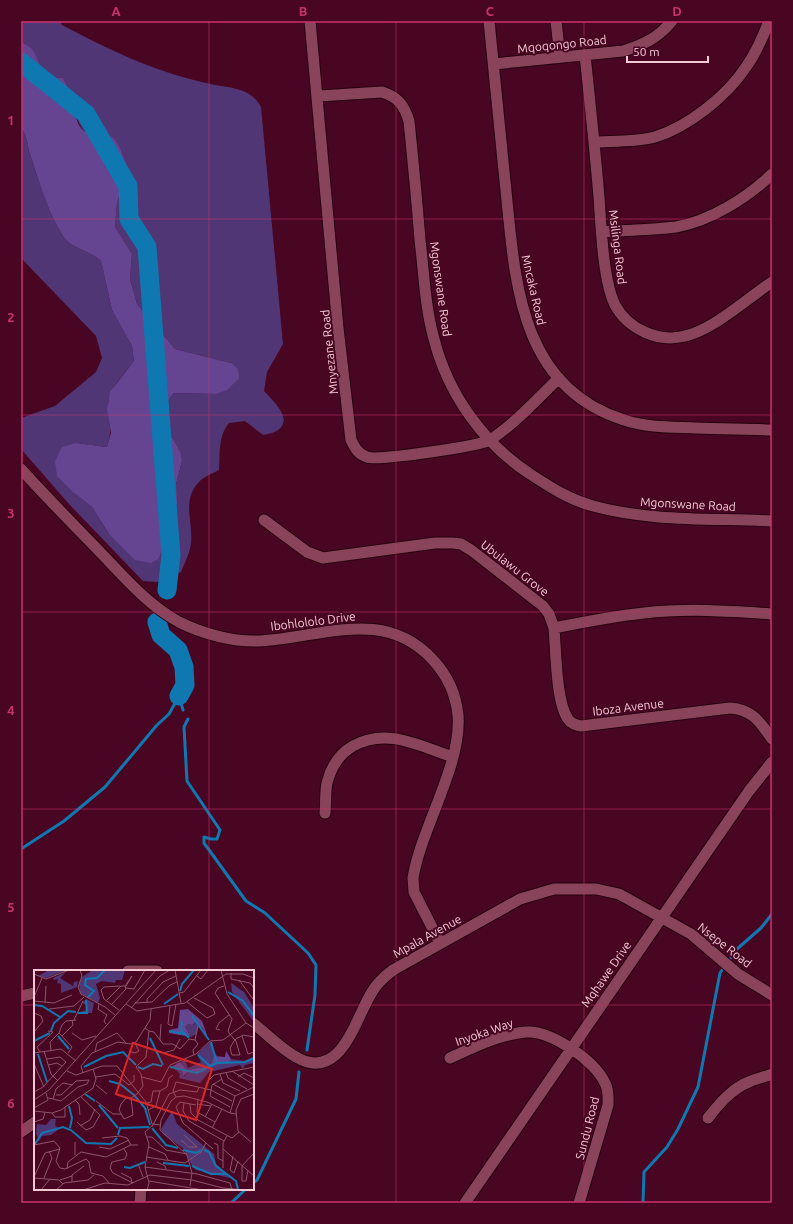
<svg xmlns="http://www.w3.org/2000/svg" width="793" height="1224" font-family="Ubuntu,sans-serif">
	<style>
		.green { fill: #503675 }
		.forest { fill: #654592 }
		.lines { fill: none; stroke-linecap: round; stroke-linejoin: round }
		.stream { stroke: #1078b1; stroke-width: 3 }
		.river { stroke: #1078b1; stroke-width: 19 }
		.minor-casing { stroke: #26000d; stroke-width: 13 }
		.minor { stroke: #89435a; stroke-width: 11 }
		.grid { fill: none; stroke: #c9336d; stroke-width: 1; stroke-opacity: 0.55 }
		.labels { text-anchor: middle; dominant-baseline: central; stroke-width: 4; stroke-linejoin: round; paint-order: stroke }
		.street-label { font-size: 12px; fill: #f3c9d4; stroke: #490623 }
		.inset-river { fill: none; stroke: #1078b1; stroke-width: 2 }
		.inset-road { fill: none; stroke: #8d546a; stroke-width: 1 }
		.view { fill: #d62828; fill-opacity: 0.15; stroke: #d62828; stroke-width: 2 }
		.inset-edge { fill: none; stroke: #f3c9d4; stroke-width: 2 }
		.neatline { fill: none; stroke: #c9336d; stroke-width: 1.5 }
		.grid-label { font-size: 13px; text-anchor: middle; font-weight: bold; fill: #c9336d }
	</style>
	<rect width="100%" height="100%" fill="#490623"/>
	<!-- green -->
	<path class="green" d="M 21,21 L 60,21 L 62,25 C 111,51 160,74 215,85 C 233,88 252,89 261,107 L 283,344 L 267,372 L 264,391 C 272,400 294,419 278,430 C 274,433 268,434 263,435 L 245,421 L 229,423 C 218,436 220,454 219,470 C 213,473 203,477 198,483 C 182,501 193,521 191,543 C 190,553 185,562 181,572 L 157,582 L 143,581 L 69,504 L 21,449 L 21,418 L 55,406 L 96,372 L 102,358 L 96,336 L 21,258 L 21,128 C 28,136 27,145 30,154 C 39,181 47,211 63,236 C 71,249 90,250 101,261 L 112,310 L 132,346 L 134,361 C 123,376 106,391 108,410 C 109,428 113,428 107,447 L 76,443 L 74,493 L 92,507 L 109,534 L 161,552 L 165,527 L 176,504 L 176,484 L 182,461 L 181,453 L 173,439 L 157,421 L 155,413 L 174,393 L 216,394 L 231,363 L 175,349 L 137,304 L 130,279 L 132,254 L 115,227 L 117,203 L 128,168 L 108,135 C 102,134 91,135 86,132 C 75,125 72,91 63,78 L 51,77 C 47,74 42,70 40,65 C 34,54 34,47 21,42 Z"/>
	<!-- forest -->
	<path class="forest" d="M 21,42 C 34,47 35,54 40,65 C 42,70 47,74 51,77 L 63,78 C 73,93 72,115 81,128 C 89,139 107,129 115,140 C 121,148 124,160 128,169 L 117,203 L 115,227 L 132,254 L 130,279 L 137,304 L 175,349 L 231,363 L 238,369 L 239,378 L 227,390 L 216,394 L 174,393 L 156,413 L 157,421 L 173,439 L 181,453 L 182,461 L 176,484 L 177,504 L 165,527 L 161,552 L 158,559 L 151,563 L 135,560 L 109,534 L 92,507 L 74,493 L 57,476 L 55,461 L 62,447 L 76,443 L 107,447 L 111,433 L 107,409 L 110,392 L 134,361 L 132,346 L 112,310 L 101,261 C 90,250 71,249 63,236 C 47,211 39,181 30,154 C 27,145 28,136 21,128 Z"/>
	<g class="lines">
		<!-- stream -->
		<path class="stream" d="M 179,696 L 183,710
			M 188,719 L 184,727 L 187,781 L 220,830 L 217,839 L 211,839 L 204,837 L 204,843 L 246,901 L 265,913 L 308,953 L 316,965 L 315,995 L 307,1050
			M 21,849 L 64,821 L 105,787 L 157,725 L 169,714 L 179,696
			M 253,1183 L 257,1180 L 296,1099 L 299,1072
			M 231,1203 L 246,1189
			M 643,1203 L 644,1172 L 667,1147 L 678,1129 L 698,1087 L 720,973 L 737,949 L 761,928 L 772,914"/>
		<!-- river -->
		<path class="river" d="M 21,62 L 86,114 L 128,186 L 129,219 L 147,247 L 171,555 L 167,590
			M 157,622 L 161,635 L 178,650 L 184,667 L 185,685 L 179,696"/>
		<defs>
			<path id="minor" d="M 310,21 L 338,328 L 351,440 C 355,448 358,454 367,457 C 378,461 480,446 490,440 C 516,423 537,399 559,378
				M 489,21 C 494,74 500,127 505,181 C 515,275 516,386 624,420 C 648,428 672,427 696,428 C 722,429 747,429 772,430
				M 556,21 L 560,57
				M 585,55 C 590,102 595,149 599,197 C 601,225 603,281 615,305 C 628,329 658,343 685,336 C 713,330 748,298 772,282
				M 494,64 L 623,51 C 643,45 658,38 672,21
				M 319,96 L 382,92 C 398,97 404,105 409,121 C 413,161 417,200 420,240 C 424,273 425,307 434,339 C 448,394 483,443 530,474 C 550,487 570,500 593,506 C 652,522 712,518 772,521
				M 594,142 C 614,141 637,142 655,137 C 688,127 727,96 746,67 C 756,53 763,37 769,21
				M 602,232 C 626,230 651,230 676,227 C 710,221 747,198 772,174
				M 21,469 C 47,498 74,525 101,553 C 125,578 148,605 179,622 C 203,634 233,642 259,641 C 321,638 384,606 433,660 C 447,675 456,695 458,715 C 462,765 421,828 413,878 L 414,892 L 440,943
				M 264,520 L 307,552 L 323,558 L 435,543 L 453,543 L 461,544 L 471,550 L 543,606 L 549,614 L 554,628 C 584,622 614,616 644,613 C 686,608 730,611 772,614
				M 554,628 C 556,651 556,702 568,719 C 571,724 576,725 581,726 L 730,708 C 753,710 759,721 772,739
				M 325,813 C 326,803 325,792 327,783 C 331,767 339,754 353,746 C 387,727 419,746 453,757
				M 128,971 L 157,971
				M 21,996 L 35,993
				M 253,1023 C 267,1034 280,1048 296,1057 C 341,1083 355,1019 372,992 C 377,983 385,976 393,970 L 520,899 L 554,889 L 596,889 L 619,894 L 691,934 L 738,974 L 772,995
				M 450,1058 C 474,1047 500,1034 526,1032 C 551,1030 595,1061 605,1083 C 609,1090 608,1097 608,1105 L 579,1203
				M 708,1118 C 719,1104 732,1088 751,1081 C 758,1078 765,1077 772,1074
				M 21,1132 L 35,1122
				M 140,1203 L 141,1189
				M 465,1203 L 749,791 L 772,762"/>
		</defs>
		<!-- minor casing -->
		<use href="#minor" class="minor-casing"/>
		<!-- minor -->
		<use href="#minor" class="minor"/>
	</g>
	<!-- grid -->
	<path class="grid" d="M 209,21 L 209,971M 396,21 L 396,1203M 584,21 L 584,1203M 21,219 L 772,219M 21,415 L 772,415M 21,612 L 772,612M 21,809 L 772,809M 21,1005 L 35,1005M 253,1005 L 772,1005M 209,1189 L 209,1203"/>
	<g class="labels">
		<!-- street labels -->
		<g class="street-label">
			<text transform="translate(562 44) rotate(-6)">Mqoqongo Road</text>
			<text transform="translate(618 247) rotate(83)">Msilinga Road</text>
			<text transform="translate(441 289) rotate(82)">Mgonswane Road</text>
			<text transform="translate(534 290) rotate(77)">Mncaka Road</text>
			<text transform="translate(329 352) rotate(-96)">Mnyezane Road</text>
			<text transform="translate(688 504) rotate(3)">Mgonswane Road</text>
			<text transform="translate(515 568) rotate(38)">Ubulawu Grove</text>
			<text transform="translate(313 621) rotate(-7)">Ibohlololo Drive</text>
			<text transform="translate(628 707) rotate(-7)">Iboza Avenue</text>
			<text transform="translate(427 936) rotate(-29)">Mpala Avenue</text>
			<text transform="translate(725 945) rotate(38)">Nsepe Road</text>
			<text transform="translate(606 974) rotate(-55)">Mqhawe Drive</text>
			<text transform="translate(484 1032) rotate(-19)">Inyoka Way</text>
			<text transform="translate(587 1128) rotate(-76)">Sundu Road</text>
		</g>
	</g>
	<!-- overview -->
	<g transform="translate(34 970)">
		<rect width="220" height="220" fill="#490623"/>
		<path d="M 15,0 L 33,0 L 12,8 L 4,6 ZM 59,0 L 91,0 L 88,10 L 82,10 L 81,13 L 68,11 L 62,14 L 66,28 L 64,33 L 46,23 L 45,15 L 48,7 ZM 32,2 L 26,8 L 39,16 L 40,12 L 44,11 L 43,17 L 27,23 L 27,14 L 23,13 L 24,9 L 20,10 L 19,8 ZM 197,13 L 210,22 L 220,38 L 220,52 L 198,22 ZM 52,29 L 60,33 L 58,43 L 43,43 L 52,40 L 53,35 L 48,33 ZM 161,52 L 164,55 L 162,64 L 157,67 L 151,57 L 154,54 L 160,55 ZM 176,72 L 178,72 L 179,80 L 183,86 L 178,93 L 169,97 L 153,100 L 146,92 L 141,94 L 141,98 L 148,100 L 150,106 L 156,101 L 167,103 L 176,96 L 194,92 L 197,89 L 210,91 L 220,87 L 220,93 L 211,95 L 209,99 L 206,95 L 175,102 L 166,113 L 145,108 L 146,104 L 138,96 L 151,90 L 154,98 L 167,92 L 163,84 ZM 138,141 L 143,154 L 180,184 L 182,194 L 200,209 L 162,200 L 158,196 L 150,179 L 129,164 L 127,159 ZM 17,149 L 22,149 L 21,155 L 25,159 L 17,165 L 8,166 L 5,171 L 2,163 L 3,154 L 12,155 Z" fill="#503675"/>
		<path d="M 154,39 L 168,51 L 173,65 L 171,66 L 169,59 L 161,52 L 159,55 L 154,54 L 151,57 L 157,67 L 135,63 L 135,60 L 144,58 L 146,40 ZM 192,81 L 197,89 L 195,92 L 177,96 L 167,103 L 156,101 L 149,106 L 148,100 L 138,97 L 146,92 L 153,100 L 169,97 L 178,93 L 180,86 L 191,87 Z" fill="#654592"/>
		<path class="inset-river" d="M 146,21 L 148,14 L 160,0M 194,22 L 209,31 L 220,46M 54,27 L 60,21 L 51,15 L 52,9 L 63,8 L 71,0M 130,34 L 144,24M 0,35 L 8,36 L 26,47M 44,43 L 53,43 L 52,30M 158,46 L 175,70M 148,51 L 147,60 L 155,68M 17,61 L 20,53 L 34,41 L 42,42M 135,61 L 150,64M 24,66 L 35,79M 116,68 L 129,95M 0,71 L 16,63M 177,72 L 183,93M 4,84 L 13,112M 164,85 L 177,97M 50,97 L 72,86 L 89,82 L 102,95M 104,97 L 109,99 L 119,94 L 128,96M 136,97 L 163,103 L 183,93 L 211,92 L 220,88M 75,111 L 86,114 L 100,125 L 111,138 L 116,155M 51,124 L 61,131M 65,135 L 84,158M 35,136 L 38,148 L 36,158M 118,158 L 132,175 L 144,178M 84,165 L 86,158 L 115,157M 1,174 L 8,163 L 29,157 L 37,160 L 52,173 L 77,174 L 83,168M 149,180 L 162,183 L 167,180M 170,180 L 175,182 L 182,196 L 202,211 L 204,219M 129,193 L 155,196M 158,196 L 177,204 L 192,204M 90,197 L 96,198 L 111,192"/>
		<path class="inset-road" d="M 46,0 L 48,6 L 44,17 L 47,24 L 71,37 L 81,45M 141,0 L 147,33M 187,0 L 193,24 L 212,53 L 220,58M 197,3 L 197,9 L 216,13 L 220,18M 0,4 L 12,9 L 35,0M 163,6 L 167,9 L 174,0M 205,10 L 219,29M 91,16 L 98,6 L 92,16M 190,16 L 184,18 L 181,23 L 198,49 L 194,61 L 195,63 L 201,70 L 202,71 L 206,85 L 198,85 L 196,78 L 200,71 L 203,68 L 206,67 L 209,65 L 220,67M 92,18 L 100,19 L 111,0M 145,23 L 150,22 L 167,0M 0,27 L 8,8M 73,30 L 87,16 L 91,16 L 92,19 L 78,34M 0,31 L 20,33 L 38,25M 153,32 L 173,48 L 181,44 L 179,38 L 160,28M 11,33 L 12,16M 101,33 L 118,32 L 136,15 L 143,12M 113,33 L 113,29 L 129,12 L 142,6M 65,34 L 64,39 L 73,45 L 70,51 L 72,54M 92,34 L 103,41 L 151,33 L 192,4 L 209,4 L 220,8M 136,36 L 134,54 L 138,56 L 142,34M 97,38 L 126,6 L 136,0M 15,39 L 40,36 L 50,27M 85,40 L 70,29 L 67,20 L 70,17 L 86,16M 0,43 L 7,46 L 9,51 L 0,62M 40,50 L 49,31M 186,60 L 182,59 L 185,53 L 195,45M 115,61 L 120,62 L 129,74 L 139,74 L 146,79 L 155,69 L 161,70 L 164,74 L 159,80 L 160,85M 25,63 L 38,77 L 34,83M 38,63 L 48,70 L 62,66M 28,66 L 39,55 L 38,50M 208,66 L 214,84 L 220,82M 126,70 L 127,54M 161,70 L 164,56M 17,80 L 16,72 L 25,63 L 28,55 L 32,51 L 42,50M 10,81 L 17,104 L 24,111M 61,81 L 63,73 L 83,63 L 92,73M 95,81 L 101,83 L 105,81 L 101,73M 6,82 L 3,77 L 19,62 L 14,61M 0,83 L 27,79 L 42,91M 129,83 L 140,80 L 146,69M 0,94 L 10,117M 14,95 L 23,93 L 28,96M 33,101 L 42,105 L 68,96 L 83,96 L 112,132 L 118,154 L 126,155M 198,101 L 220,115M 192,102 L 194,108 L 213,119M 49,103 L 47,96 L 58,83 L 84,72 L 96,74 L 102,72 L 116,50 L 117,39M 186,104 L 189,113 L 206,121M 62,107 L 81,104 L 95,115 L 100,111 L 100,105M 108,107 L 127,112 L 136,95 L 162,84 L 176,71 L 189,70 L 212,53M 204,107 L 210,103 L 220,108M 188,109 L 178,115 L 176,126 L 196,137M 179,114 L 201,126M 62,115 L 73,124M 0,122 L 9,117 L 32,92 L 26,87 L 13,89M 142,127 L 139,121 L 142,112 L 177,120 L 198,131M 14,128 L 19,129 L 22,119 L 29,113 L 39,115M 97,128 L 99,145 L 90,149 L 85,140 L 87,134 L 92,128 L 97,128 L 103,124 L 109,116 L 107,104 L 102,97 L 112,87 L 115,61 L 111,58M 19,129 L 27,131 L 44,117 L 53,114 L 55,110 L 42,111 L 27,125 L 22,125M 164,129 L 163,142 L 181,152M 0,130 L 15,120 L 122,0M 41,130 L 45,134 L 46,145M 168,130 L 173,112 L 180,105 L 220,97M 62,131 L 79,144 L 87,144M 113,133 L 117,132 L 119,121 L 126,121M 150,133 L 149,141 L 155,151 L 190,171M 156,134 L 157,143 L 164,150 L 198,168 L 205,162M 163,134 L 177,136M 162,135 L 146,132 L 142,137 L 149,153 L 179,179M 0,138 L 14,130 L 12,123M 114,140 L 122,136 L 126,121 L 133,117 L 135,108 L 139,105M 0,141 L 18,143 L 27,140 L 59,118 L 62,109 L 59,99M 18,143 L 21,147 L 31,147 L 31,138M 196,143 L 201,126 L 220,117M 171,147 L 178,134M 0,152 L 9,149 L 11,143M 43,152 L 52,160 L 59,157 L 66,145 L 46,126M 46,156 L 56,150 L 61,139M 178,158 L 188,139M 113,167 L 118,167 L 132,180 L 153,184M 68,168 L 86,166 L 93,168 L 97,175M 147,170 L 155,177 L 163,177 L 150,165M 217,172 L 204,161 L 202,140 L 207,129 L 220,124M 180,173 L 184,175 L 184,188 L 189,191M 0,175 L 20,171 L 26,178 L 22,191 L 26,198 L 31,199 L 52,189 L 55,192 L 57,203 L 69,206 L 75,213M 65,177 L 76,179 L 95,170M 115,177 L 131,184 L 134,190M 90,179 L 93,184 L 91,189 L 78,192 L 76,198 L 79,203 L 99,213M 189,179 L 220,206M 41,185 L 41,172M 199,186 L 196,200 L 200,203 L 204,191M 112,187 L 151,193 L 167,182 L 172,173M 123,192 L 131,196 L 132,199M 104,194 L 109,207M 111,197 L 163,204 L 196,213 L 198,220M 189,198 L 189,173 L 193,166M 33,199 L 34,192 L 47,182 L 72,187 L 97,175 L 104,175M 214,200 L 212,211 L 208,211 L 208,196 L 220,183M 87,203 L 97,208 L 98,213M 0,207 L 11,183 L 26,179M 0,208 L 25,210 L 29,214M 10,208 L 18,188 L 15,181M 26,210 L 38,206M 115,211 L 169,220M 38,212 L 38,205 L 50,196M 156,216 L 158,203 L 153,185 L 126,160 L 127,150 L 137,131 L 142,127 L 150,126 L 173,132 L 196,143 L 202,144M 7,220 L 16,209M 22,220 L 30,213 L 54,210 L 60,205M 49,220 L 71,213 L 94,215 L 116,205 L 158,210 L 189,218 L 211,220M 113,220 L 115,213 L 111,197 L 115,174 L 111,162 L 119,155 L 135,124 L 146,120 L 163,122 L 165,117"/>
		<path class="view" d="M 99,73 L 178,99 L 162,150 L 82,124 Z"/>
		<rect width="220" height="220" class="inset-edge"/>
	</g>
	<!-- border -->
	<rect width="793" height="1224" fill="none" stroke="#490623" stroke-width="44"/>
	<!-- scale -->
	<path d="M627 56v6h81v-6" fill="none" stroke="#f3c9d4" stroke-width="2"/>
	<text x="633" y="56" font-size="12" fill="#f3c9d4" stroke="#490623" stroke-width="3" paint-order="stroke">50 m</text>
	<rect x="22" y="22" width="749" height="1180" class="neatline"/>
	<g class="grid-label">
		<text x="116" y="16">A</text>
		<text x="303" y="16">B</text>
		<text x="490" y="16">C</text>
		<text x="677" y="16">D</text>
		<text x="11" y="125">1</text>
		<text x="11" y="322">2</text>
		<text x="11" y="518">3</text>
		<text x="11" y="715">4</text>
		<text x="11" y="912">5</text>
		<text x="11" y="1108">6</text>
	</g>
</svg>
